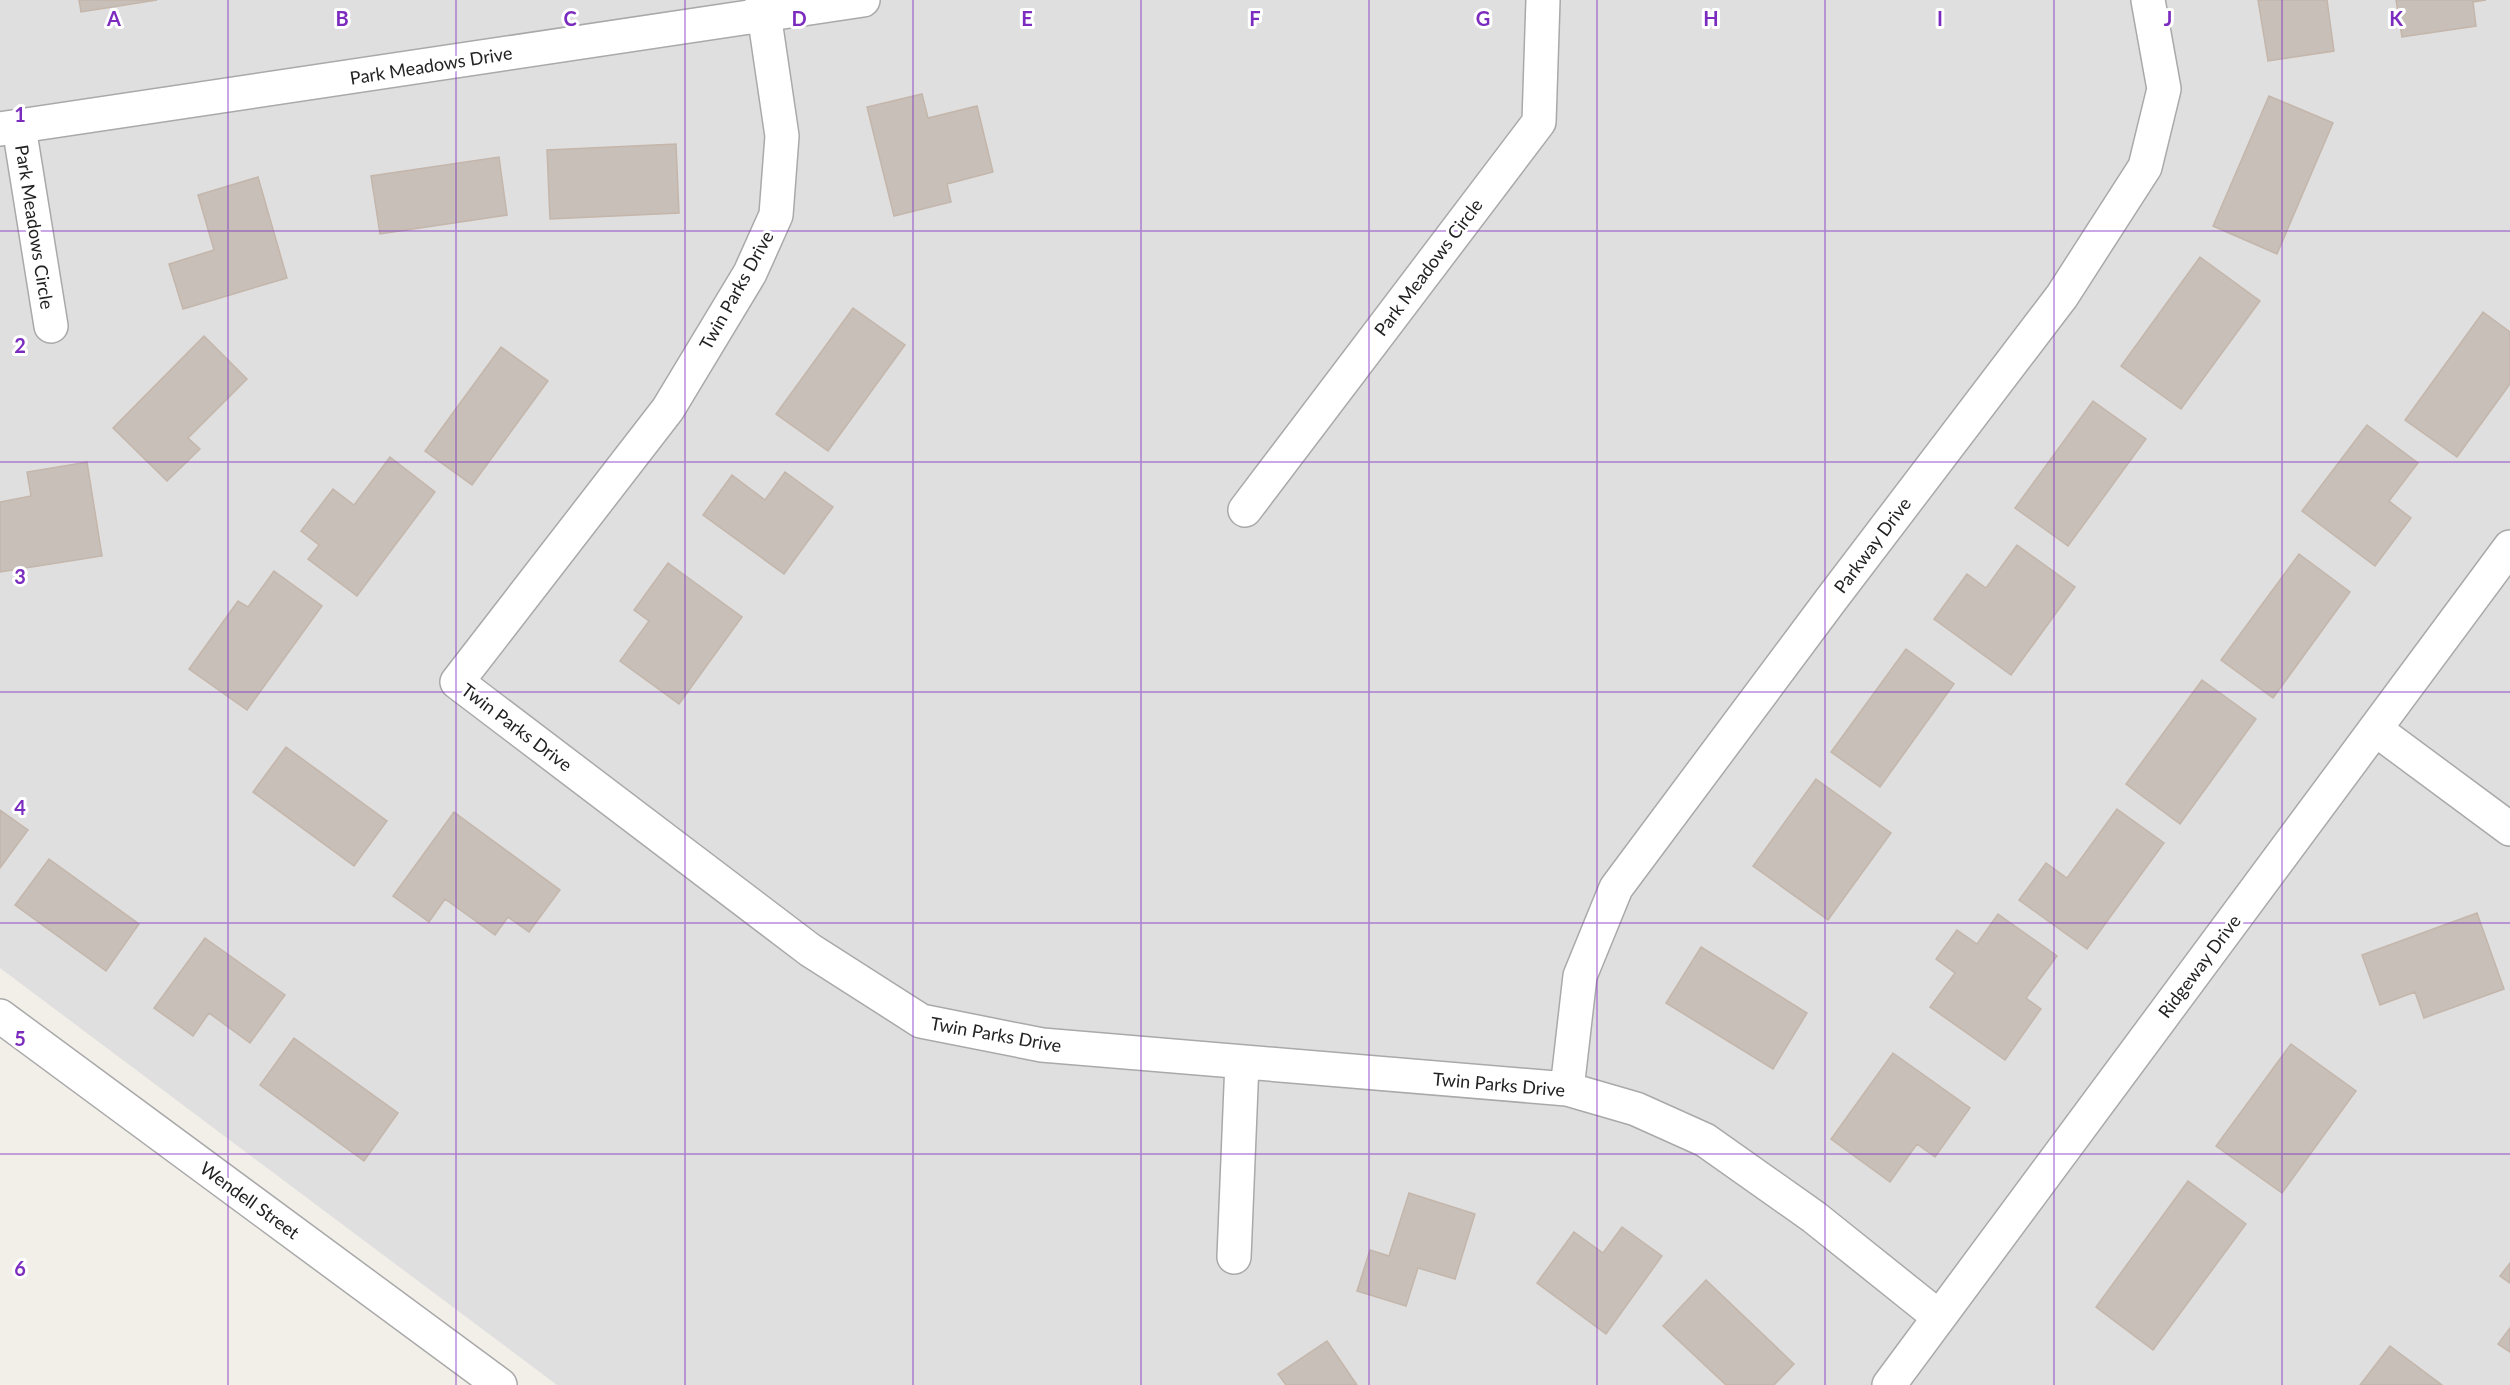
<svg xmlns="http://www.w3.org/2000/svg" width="2510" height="1385" font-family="Lato,sans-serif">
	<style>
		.residential { fill: #e0dfdf }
		.building { fill: #c7bfb8; stroke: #c4b6ab; stroke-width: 1.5 }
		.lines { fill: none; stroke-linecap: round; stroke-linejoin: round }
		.street-casing { stroke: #a9a9a9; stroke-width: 36 }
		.street { stroke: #fff; stroke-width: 33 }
		.grid { fill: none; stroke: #7b2cbf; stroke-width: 1.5; stroke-opacity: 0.55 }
		.labels { text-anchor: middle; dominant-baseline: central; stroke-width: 6; stroke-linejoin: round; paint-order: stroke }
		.street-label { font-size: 18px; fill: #222; stroke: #fff }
		.grid-label { font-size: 20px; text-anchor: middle; font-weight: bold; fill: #7b2cbf; stroke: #fff; stroke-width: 6; stroke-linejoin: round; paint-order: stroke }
	</style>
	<rect width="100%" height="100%" fill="#f2efe9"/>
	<!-- residential -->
	<path class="residential" d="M 0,0 L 2510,0 L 2510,1385 L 557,1385 L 0,968 Z"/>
	<!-- building -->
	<path class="building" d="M 79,0 L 157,0 L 81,12 Z
		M 2258,0 L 2327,0 L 2334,51 L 2268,61 Z
		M 2396,0 L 2486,0 L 2473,2 L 2476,26 L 2402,37 Z
		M 922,94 L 928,118 L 977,106 L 993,172 L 947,184 L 951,202 L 894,216 L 867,107 Z
		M 2269,96 L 2333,123 L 2277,254 L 2213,226 Z
		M 676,144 L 679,213 L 550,219 L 547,150 Z
		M 499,157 L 507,215 L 380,234 L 371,176 Z
		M 258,177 L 287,278 L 183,309 L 169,264 L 214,250 L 198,195 Z
		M 2200,257 L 2260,301 L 2181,409 L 2121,366 Z
		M 853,308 L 905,345 L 828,451 L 776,414 Z
		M 2483,312 L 2510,332 L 2510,384 L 2457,457 L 2405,420 Z
		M 204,336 L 247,379 L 188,438 L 200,449 L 167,481 L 113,428 Z
		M 501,347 L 548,381 L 472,485 L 425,451 Z
		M 2093,401 L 2146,439 L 2068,546 L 2015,508 Z
		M 2367,425 L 2418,463 L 2389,501 L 2411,518 L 2375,566 L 2302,511 Z
		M 390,457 L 435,492 L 357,596 L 308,559 L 319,545 L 301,531 L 333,489 L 354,505 Z
		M 87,462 L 102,556 L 0,572 L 0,502 L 31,496 L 27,472 Z
		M 785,472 L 833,507 L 784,574 L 703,515 L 732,475 L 765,500 Z
		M 2017,545 L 2075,587 L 2011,675 L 1934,619 L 1967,574 L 1986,588 Z
		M 2299,554 L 2350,592 L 2273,698 L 2221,660 Z
		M 668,563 L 742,617 L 679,704 L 620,661 L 649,621 L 634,610 Z
		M 274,571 L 322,606 L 247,710 L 189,669 L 238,601 L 248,607 Z
		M 1906,649 L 1954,684 L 1880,787 L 1831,752 Z
		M 2202,680 L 2256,719 L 2180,824 L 2126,784 Z
		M 286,747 L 387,821 L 354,866 L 253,792 Z
		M 1816,779 L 1891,833 L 1828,920 L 1753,866 Z
		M 2117,809 L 2164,843 L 2087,949 L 2019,900 L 2046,863 L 2067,878 Z
		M 0,810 L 28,830 L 0,868 Z
		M 454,812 L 560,890 L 529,932 L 508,917 L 495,935 L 445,899 L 429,922 L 393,896 Z
		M 49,859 L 139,924 L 106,971 L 15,905 Z
		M 2477,913 L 2504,989 L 2424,1018 L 2415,992 L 2380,1005 L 2362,955 Z
		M 1998,914 L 2057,956 L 2026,998 L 2041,1009 L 2005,1060 L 1930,1007 L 1955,973 L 1936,959 L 1957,930 L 1977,944 Z
		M 205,938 L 285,995 L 250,1043 L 209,1013 L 193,1036 L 154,1008 Z
		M 1701,947 L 1807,1013 L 1773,1069 L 1666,1003 Z
		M 294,1038 L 398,1113 L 364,1161 L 260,1085 Z
		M 2291,1044 L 2356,1091 L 2282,1193 L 2216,1146 Z
		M 1893,1053 L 1970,1108 L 1935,1157 L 1917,1144 L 1890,1182 L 1831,1139 Z
		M 2188,1181 L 2246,1224 L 2153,1350 L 2096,1307 Z
		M 1409,1193 L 1475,1214 L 1455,1279 L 1418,1268 L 1406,1306 L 1357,1291 L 1370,1250 L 1389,1256 Z
		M 1622,1227 L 1662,1256 L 1606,1334 L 1537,1283 L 1574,1232 L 1603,1253 Z
		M 2510,1263 L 2510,1283 L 2500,1276 Z
		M 1706,1280 L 1794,1364 L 1774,1385 L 1726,1385 L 1663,1326 Z
		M 2510,1328 L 2510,1352 L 2498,1344 Z
		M 1327,1341 L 1357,1385 L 1286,1385 L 1278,1374 Z
		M 2390,1346 L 2442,1385 L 2360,1385 Z"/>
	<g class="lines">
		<defs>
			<path id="street" d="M 762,0 L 782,136 L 776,215 L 750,273 L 668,409 L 457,682 L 810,950 L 921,1021 L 1042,1045 L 1567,1089 L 1636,1109 L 1705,1140 L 1814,1217 L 1939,1317
				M 19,127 L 51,326
				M 0,129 L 863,0
				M 1245,510 L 1539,122 L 1543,0
				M 2375,729 L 2510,829
				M 0,1016 L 500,1385
				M 1567,1089 L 1580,976 L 1616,888 L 1830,601 L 2062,296 L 2145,167 L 2164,89 L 2148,0
				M 1234,1257 L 1242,1062
				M 1889,1385 L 2510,547"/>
		</defs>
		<!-- street casing -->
		<use href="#street" class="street-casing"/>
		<!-- street -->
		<use href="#street" class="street"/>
	</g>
	<!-- grid -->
	<path class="grid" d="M 228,0 L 228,1385M 456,0 L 456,1385M 685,0 L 685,1385M 913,0 L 913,1385M 1141,0 L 1141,1385M 1369,0 L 1369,1385M 1597,0 L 1597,1385M 1825,0 L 1825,1385M 2054,0 L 2054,1385M 2282,0 L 2282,1385M 0,231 L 2510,231M 0,462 L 2510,462M 0,692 L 2510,692M 0,923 L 2510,923M 0,1154 L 2510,1154"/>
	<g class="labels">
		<!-- street labels -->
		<g class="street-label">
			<text transform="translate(431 65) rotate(-9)">Park Meadows Drive</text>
			<text transform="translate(35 227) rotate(81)">Park Meadows Circle</text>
			<text transform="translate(1428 267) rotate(-53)">Park Meadows Circle</text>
			<text transform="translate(736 290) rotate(-61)">Twin Parks Drive</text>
			<text transform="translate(1872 545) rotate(-53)">Parkway Drive</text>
			<text transform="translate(517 727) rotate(37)">Twin Parks Drive</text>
			<text transform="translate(2199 966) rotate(-53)">Ridgeway Drive</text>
			<text transform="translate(996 1034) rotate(10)">Twin Parks Drive</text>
			<text transform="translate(1499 1084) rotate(5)">Twin Parks Drive</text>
			<text transform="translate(250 1200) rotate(36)">Wendell Street</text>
		</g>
	</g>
	<g class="grid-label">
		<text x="114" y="26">A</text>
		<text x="342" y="26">B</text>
		<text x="570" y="26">C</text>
		<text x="799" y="26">D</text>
		<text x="1027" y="26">E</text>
		<text x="1255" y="26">F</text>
		<text x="1483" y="26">G</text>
		<text x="1711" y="26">H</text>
		<text x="1940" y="26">I</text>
		<text x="2168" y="26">J</text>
		<text x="2396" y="26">K</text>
		<text x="20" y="122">1</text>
		<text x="20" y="353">2</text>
		<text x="20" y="584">3</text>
		<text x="20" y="815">4</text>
		<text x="20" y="1046">5</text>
		<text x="20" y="1276">6</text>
	</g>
</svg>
